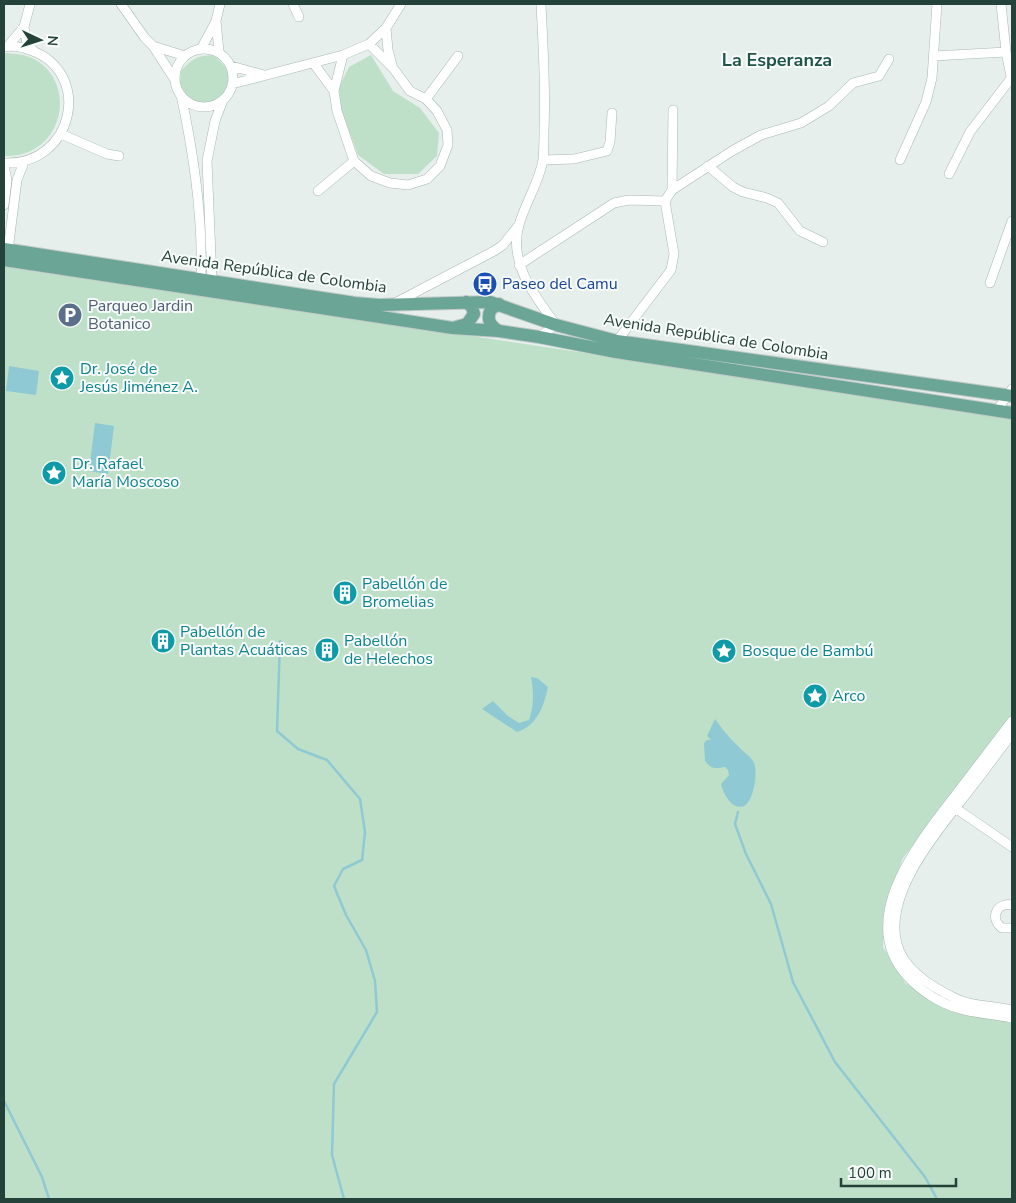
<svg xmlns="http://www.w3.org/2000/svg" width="1016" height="1203" font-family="'Nunito Sans',sans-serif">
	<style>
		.green { fill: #bfe0c8 }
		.water { fill: #8ec9d4 }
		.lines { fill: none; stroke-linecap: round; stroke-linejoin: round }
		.stream { stroke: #8ec9d4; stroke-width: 2.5 }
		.minor-casing { stroke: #a8b8b2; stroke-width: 10 }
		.primary-casing { stroke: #c2cac8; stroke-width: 14 }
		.minor { stroke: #fff; stroke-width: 9 }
		.primary { stroke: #6aa596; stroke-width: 12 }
		.labels { text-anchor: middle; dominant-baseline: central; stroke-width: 4; stroke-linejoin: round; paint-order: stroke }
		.street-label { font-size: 16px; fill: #24423a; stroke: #f7fbf9 }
		.transit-label { font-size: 16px; fill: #164399; stroke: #f7fbf9; text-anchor: start }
		.service-label { font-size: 16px; fill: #4e5e75; stroke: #f7fbf9; text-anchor: start }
		.culture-label { font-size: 16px; fill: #0d838f; stroke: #f7fbf9; text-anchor: start }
		.neighbourhood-label { font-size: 18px; font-weight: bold; fill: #1f5548; stroke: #f7fbf9 }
	</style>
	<rect width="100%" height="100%" fill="#e6efeb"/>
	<!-- green -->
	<path class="green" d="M 7,53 C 12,54 18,54 23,55 C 80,70 69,158 4,156 L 4,54 Z
		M 213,55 C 230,69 231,74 226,95 L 214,102 L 202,105 L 189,99 L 180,85 L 181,71 C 192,59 196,56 213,55 Z
		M 371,55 L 393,91 L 420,108 L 439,133 L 437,156 L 418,174 L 384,174 L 358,155 L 341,109 L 339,87 L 349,67 Z
		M 4,267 L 1012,416 L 1012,716 L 903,858 L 885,905 L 883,947 L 905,983 L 950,1010 L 1012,1022 L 1012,1199 L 4,1199 Z"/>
	<!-- water -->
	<path class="water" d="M 9,366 L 39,371 L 36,395 L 6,391 Z
		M 95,423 L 114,426 L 108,474 L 89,471 Z
		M 531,677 L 537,678 L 548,687 C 544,706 537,726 517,732 L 482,709 L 493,701 L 508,716 L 519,723 L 529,720 C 534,705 534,693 531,677 Z
		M 715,719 C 722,729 729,738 738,746 C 743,752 751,756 754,763 C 758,772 754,801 744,806 C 732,811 723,793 721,784 L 729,775 L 728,770 L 725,767 C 715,769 711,769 705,761 L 704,743 L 707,740 L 711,740 L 707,736 Z"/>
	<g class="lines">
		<!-- stream -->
		<path class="stream" d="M 280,641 L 277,731 L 298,749 L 327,760 L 360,799 L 365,832 L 362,860 L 343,869 L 334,886 L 346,915 L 366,950 L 375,981 L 377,1012 L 334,1084 L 332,1155 L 344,1199
			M 738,812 L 735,824 L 746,854 L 771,904 L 793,982 L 835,1062 L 925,1177 L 937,1199
			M 4,1101 L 42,1177 L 49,1199"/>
		<defs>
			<path id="minor" d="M 30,4 L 24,27 L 27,44 L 33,50
				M 121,4 L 145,38 L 153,46 L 175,80
				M 293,4 L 299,17
				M 1001,4 L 1006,52 L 1012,81
				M 386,28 L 388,50 L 392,65
				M 8,46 L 24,27
				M 153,46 L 185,56
				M 4,47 C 13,45 22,47 30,50 C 94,72 74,166 4,163
				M 201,49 L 216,21
				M175 78a29 29 0 1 1 58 0a29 29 0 1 1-58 0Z
				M 219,52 L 216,21 L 220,4
				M 343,55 L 334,91 L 337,111 L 354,161 L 371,176 L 390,183 L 408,185 L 427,179 L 440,166 L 448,145 L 447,130 L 437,111 L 426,99 L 410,91 L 393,68 L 369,44
				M 934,56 L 1006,52
				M 314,64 L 334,91
				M 231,66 L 264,75
				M 232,84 L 343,55 L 369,44 L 386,28 L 401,4
				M 181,95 C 194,155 203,217 201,279
				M 426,99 L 458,56
				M 61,134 L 107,154 L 119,156
				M 543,160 L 574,159 L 607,151 L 610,142 L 612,113
				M 900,160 L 926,102 L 932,78 L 937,4
				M 4,166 L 7,180 L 4,205
				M 708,166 L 733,187 L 743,192 L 767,198 L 778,203 L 800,231 L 823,242
				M 949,174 L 970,132 L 1012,77
				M 672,190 L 673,110
				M 318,191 L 354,161
				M 665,201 L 672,190 L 732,151 L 761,135 L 801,123 L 829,106 L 853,83 L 879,76 L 889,59
				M 8,250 L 17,180 L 24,162
				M 519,265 L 614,203 L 629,200 L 665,201
				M 212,280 L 207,161 L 215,121 L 223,100
				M 990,283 L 1012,221
				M 397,302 L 494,251 L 503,245 L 518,226
				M 539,337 L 556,325 C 535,296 508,263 519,225 C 525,203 539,183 543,160 C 544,150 544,140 544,130 C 546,88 543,46 541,4
				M 617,341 L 671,270 L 674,254 L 665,201
				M 997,410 L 1012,389
				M 1012,721 C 993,746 974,771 954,797 C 918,844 855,920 908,977 C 921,991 941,1004 960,1009 C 977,1014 995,1014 1012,1018
				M 1012,734 C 998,752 985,770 971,788 C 941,827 883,891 897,944 C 904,971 933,988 957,999 C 974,1007 994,1005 1012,1010
				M 951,805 L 1012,847
				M 1012,905 C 997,902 989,918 1002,928 L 1012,928"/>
			<path id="primary" d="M 4,249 L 355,303 L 379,305 L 490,302 L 556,325 L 617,341 L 1012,396
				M 4,260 L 453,328 L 499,331 L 539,337 L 616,352 L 1012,413
				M 456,327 L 467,324 L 474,314 L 472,307 L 466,302
				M 499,331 C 490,326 486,319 491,309 L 499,304"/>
		</defs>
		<!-- minor casing -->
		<use href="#minor" class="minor-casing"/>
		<!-- primary casing -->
		<use href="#primary" class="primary-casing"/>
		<!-- minor -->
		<use href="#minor" class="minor"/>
		<!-- primary -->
		<use href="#primary" class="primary"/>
	</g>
	<!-- icons -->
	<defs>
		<symbol id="bus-disc" viewBox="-11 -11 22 22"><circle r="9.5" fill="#1a4fb4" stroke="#f7fbf9"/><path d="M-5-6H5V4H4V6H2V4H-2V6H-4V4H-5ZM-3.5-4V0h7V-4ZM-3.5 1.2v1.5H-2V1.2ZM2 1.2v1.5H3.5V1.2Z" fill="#fff"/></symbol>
		<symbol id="parking-disc" viewBox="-11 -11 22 22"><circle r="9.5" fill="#5c6f8a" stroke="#f7fbf9"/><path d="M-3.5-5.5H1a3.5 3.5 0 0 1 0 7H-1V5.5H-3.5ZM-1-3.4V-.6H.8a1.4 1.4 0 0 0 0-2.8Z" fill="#fff"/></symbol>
		<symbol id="sight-disc" viewBox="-11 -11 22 22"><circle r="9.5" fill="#0f9aa8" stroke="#f7fbf9"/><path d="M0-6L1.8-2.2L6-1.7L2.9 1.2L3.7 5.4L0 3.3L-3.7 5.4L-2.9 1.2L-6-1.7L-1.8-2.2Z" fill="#fff"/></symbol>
		<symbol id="building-disc" viewBox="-11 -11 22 22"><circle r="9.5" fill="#0f9aa8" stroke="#f7fbf9"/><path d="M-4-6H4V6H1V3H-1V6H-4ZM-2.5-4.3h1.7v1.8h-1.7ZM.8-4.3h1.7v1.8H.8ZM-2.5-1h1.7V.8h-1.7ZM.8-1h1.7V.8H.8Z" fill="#fff"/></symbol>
	</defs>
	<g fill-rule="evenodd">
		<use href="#bus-disc" x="471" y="270" width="28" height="28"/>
		<use href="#parking-disc" x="56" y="301" width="28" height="28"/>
		<use href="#sight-disc" x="48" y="364" width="28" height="28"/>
		<use href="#sight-disc" x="40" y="459" width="28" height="28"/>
		<use href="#building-disc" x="331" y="579" width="28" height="28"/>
		<use href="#building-disc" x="149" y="627" width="28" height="28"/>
		<use href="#building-disc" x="313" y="636" width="28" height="28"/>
		<use href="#sight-disc" x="710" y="637" width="28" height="28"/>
		<use href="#sight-disc" x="801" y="682" width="28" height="28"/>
	</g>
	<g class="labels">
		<!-- street labels -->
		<g class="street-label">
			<text transform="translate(274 272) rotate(8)">Avenida República de Colombia</text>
			<text transform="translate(716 337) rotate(9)">Avenida República de Colombia</text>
		</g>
		<!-- transit labels -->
		<g class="transit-label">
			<text x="502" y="284">Paseo del Camu</text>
		</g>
		<!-- service labels -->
		<g class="service-label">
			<text x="88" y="306">Parqueo Jardin<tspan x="88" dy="18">Botanico</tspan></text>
		</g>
		<!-- culture labels -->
		<g class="culture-label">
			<text x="80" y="369">Dr. José de<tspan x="80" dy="18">Jesús Jiménez A.</tspan></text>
			<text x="72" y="464">Dr. Rafael<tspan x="72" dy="18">María Moscoso</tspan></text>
			<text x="362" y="584">Pabellón de<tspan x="362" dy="18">Bromelias</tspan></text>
			<text x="180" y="632">Pabellón de<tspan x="180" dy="18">Plantas Acuáticas</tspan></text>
			<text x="344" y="641">Pabellón<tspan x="344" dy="18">de Helechos</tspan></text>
			<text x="742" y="651">Bosque de Bambú</text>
			<text x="832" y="696">Arco</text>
		</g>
		<!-- neighbourhood labels -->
		<g class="neighbourhood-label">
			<text x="777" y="60">La Esperanza</text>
		</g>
	</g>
	<!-- border -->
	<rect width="1016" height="1203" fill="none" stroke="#24423a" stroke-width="10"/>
	<!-- north arrow -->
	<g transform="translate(40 40) rotate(94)" stroke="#f7fbf9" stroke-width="4" paint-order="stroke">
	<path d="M0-4L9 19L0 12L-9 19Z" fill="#24423a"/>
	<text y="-8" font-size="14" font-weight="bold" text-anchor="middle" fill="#24423a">N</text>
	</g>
	<!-- scale -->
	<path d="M841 1178v8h115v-8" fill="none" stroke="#24423a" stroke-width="2.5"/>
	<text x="848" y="1178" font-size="15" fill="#24423a" stroke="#f7fbf9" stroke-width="4" paint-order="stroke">100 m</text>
</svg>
